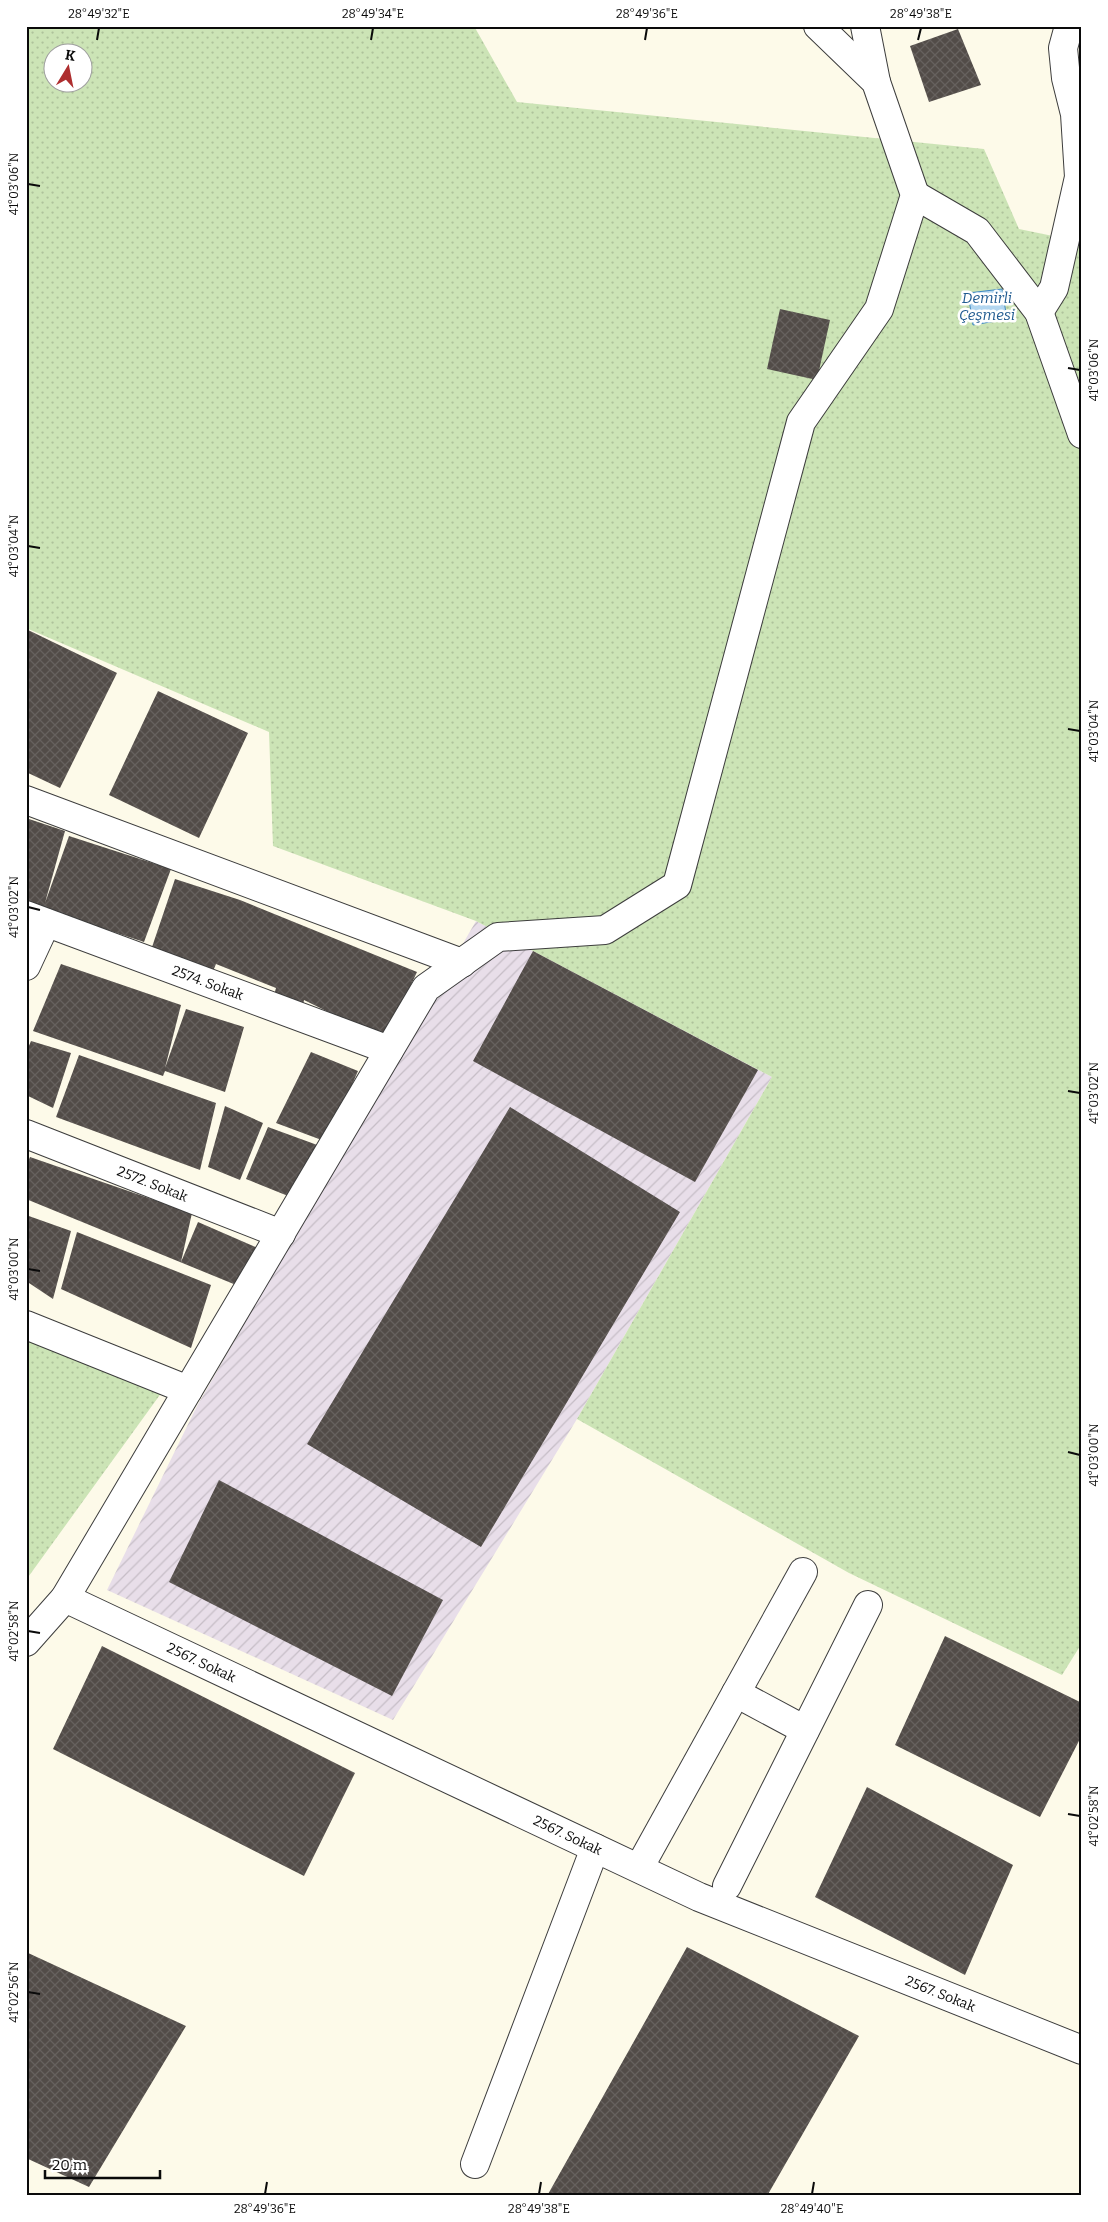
<svg xmlns="http://www.w3.org/2000/svg" width="1108" height="2222" font-family="Bitter,serif">
	<style>
		.industrial { fill: url(#industrial-furrows) }
		.grass { fill: url(#grass-dots); fill-rule: evenodd }
		.water { fill: #b2d6f0; stroke: #3f88c1 }
		.building { fill: url(#building-cross-hatch) }
		.lines { fill: none; stroke-linecap: round; stroke-linejoin: round }
		.minor-casing { stroke: #3d3d3d; stroke-width: 30 }
		.minor { stroke: #fff; stroke-width: 28 }
		.ticks { fill: none; stroke: #0a0a0a; stroke-width: 2 }
		.labels { text-anchor: middle; dominant-baseline: central; stroke-width: 5; stroke-linejoin: round; paint-order: stroke }
		.street-label { font-size: 14px; fill: #0a0a0a; stroke: #fff }
		.water-label { font-size: 15px; font-style: italic; fill: #1f5a90; stroke: #fff }
		.neatline { fill: none; stroke: #0a0a0a; stroke-width: 2 }
		.ticks-label { font-size: 12px; text-anchor: middle; fill: #0a0a0a }
	</style>
	<defs>
		<pattern id="industrial-furrows" width="10" height="10" patternUnits="userSpaceOnUse" patternTransform="scale(1.25)"><rect width="10" height="10" fill="#e8dee9"/><path d="M-1 1l2-2M0 10L10 0M9 11l2-2" fill="none" stroke="#c6bdc6"/></pattern>
		<pattern id="grass-dots" width="8" height="8" patternUnits="userSpaceOnUse" patternTransform="scale(1.25)"><rect width="8" height="8" fill="#cce4b6"/><path d="M2 2h.1M6 6h.1" fill="none" stroke="#aec29b" stroke-width="1.8" stroke-linecap="round"/></pattern>
		<pattern id="building-cross-hatch" width="8" height="8" patternUnits="userSpaceOnUse" patternTransform="scale(1.25)"><rect width="8" height="8" fill="#524c48"/><path d="M0 0l8 8M0 8l8-8" fill="none" stroke="#66615e"/></pattern>
	</defs>
	<rect width="100%" height="100%" fill="#fdfae9"/>
	<!-- industrial -->
	<path class="industrial" d="M 476,921 L 772,1077 L 577,1419 L 393,1720 L 107,1590 L 197,1406 Z"/>
	<!-- grass -->
	<path class="grass" d="M 26,26 L 474,26 L 517,102 L 984,149 L 1019,229 L 1082,242 L 1082,1643 L 1062,1675 L 849,1573 L 577,1419 L 772,1077 L 476,921 L 273,846 L 269,732 L 26,628 ZM 52,52 L 82,52 L 82,82 L 52,82 Z
		M 26,1339 L 162,1392 L 26,1580 Z"/>
	<!-- water -->
	<path class="water" d="M 1002,289 L 1007,319 L 973,325 L 968,293 Z"/>
	<!-- building -->
	<path class="building" d="M 958,29 L 981,85 L 929,102 L 910,46 Z
		M 780,309 L 830,320 L 817,380 L 767,369 Z
		M 26,629 L 117,673 L 60,788 L 26,772 Z
		M 158,691 L 248,733 L 199,838 L 109,795 Z
		M 26,818 L 65,831 L 45,903 L 69,836 L 171,869 L 144,942 L 26,903 Z
		M 175,879 L 240,900 L 417,972 L 385,1040 L 304,1000 L 302,1010 L 273,999 L 276,988 L 216,964 L 211,976 L 151,950 Z
		M 533,951 L 758,1070 L 695,1182 L 473,1061 Z
		M 61,964 L 181,1005 L 165,1068 L 186,1009 L 244,1027 L 225,1092 L 165,1071 L 163,1076 L 33,1031 Z
		M 31,1041 L 71,1053 L 53,1108 L 26,1095 L 26,1053 Z
		M 311,1052 L 358,1071 L 327,1142 L 276,1123 Z
		M 79,1055 L 216,1103 L 200,1170 L 56,1117 Z
		M 225,1106 L 263,1123 L 240,1180 L 208,1167 Z
		M 510,1107 L 680,1212 L 481,1547 L 307,1444 Z
		M 268,1127 L 320,1146 L 293,1198 L 246,1179 Z
		M 30,1157 L 192,1213 L 181,1262 L 198,1222 L 258,1248 L 241,1287 L 26,1199 L 26,1166 Z
		M 26,1215 L 71,1231 L 53,1299 L 26,1281 Z
		M 77,1232 L 211,1285 L 191,1348 L 61,1289 Z
		M 219,1480 L 443,1600 L 392,1696 L 169,1582 Z
		M 945,1636 L 1082,1703 L 1082,1735 L 1040,1817 L 895,1745 Z
		M 102,1646 L 355,1773 L 304,1876 L 53,1749 Z
		M 867,1787 L 1013,1865 L 965,1975 L 815,1897 Z
		M 687,1947 L 859,2036 L 767,2196 L 547,2196 Z
		M 26,1952 L 186,2026 L 89,2187 L 26,2158 Z"/>
	<g class="lines">
		<defs>
			<g id="minor">
				<path d="M 865,26 L 876,82"/>
				<path d="M 915,195 L 977,231 L 1039,312 L 1082,434"/>
				<path d="M 1039,312 L 1054,288 L 1079,177 L 1075,114 L 1066,78 L 1063,48 L 1069,26"/>
				<path d="M 26,800 L 462,963"/>
				<path id="s1" d="M 26,915 L 389,1050"/>
				<path d="M 26,966 L 46,923"/>
				<path id="s2" d="M 26,1134 L 281,1234"/>
				<path d="M 26,1325 L 188,1390"/>
				<path id="s3" d="M 65,1598 L 699,1897 L 1082,2050"/>
				<path d="M 26,1642 L 65,1598 L 426,988 L 498,937 L 605,930 L 677,885 L 801,422 L 879,309 L 915,195 L 876,82 L 818,26"/>
				<path d="M 736,1693 L 805,1730"/>
				<path d="M 639,1868 L 803,1572"/>
				<path d="M 727,1886 L 868,1605"/>
				<path d="M 475,2164 L 595,1848"/>
			</g>
		</defs>
		<!-- minor casing -->
		<use href="#minor" class="minor-casing"/>
		<!-- minor -->
		<use href="#minor" class="minor"/>
	</g>
	<!-- ticks -->
	<path class="ticks" d="M 97,40 L 99,28M 371,40 L 373,28M 645,40 L 647,28M 918,40 L 921,28M 28,184 L 40,186M 1068,368 L 1080,370M 28,546 L 40,548M 1068,729 L 1080,731M 28,907 L 40,910M 1068,1091 L 1080,1093M 28,1269 L 40,1271M 1068,1452 L 1080,1455M 28,1631 L 40,1633M 1068,1814 L 1080,1816M 28,1992 L 40,1994M 265,2194 L 267,2182M 539,2194 L 541,2182M 812,2194 L 814,2182"/>
	<g class="labels">
		<!-- street labels -->
		<g class="street-label">
			<text stroke="none"><textPath href="#s1" startOffset="194">2574. Sokak</textPath></text>
			<text stroke="none"><textPath href="#s2" startOffset="136">2572. Sokak</textPath></text>
			<text stroke="none"><textPath href="#s3" startOffset="151">2567. Sokak</textPath></text>
			<text stroke="none"><textPath href="#s3" startOffset="556">2567. Sokak</textPath></text>
			<text stroke="none"><textPath href="#s3" startOffset="961">2567. Sokak</textPath></text>
		</g>
		<!-- water labels -->
		<g class="water-label">
			<text x="987" y="298">Demirli<tspan x="987" dy="17">Çeşmesi</tspan></text>
		</g>
	</g>
	<!-- border -->
	<rect width="1108" height="2222" fill="none" stroke="#ffffff" stroke-width="55"/>
	<!-- north arrow -->
	<g transform="translate(68 68) rotate(10)"><circle r="24" fill="#ffffff" stroke="#9d9d9d"/>
	<path d="M0-4L9 19L0 12L-9 19Z" fill="#ae2e2f"/>
	<text y="-8" font-size="14" font-weight="bold" text-anchor="middle" fill="#0a0a0a">K</text>
	</g>
	<!-- scale -->
	<path d="M45 2170v8h115v-8" fill="none" stroke="#0a0a0a" stroke-width="2.5"/>
	<text x="52" y="2170" font-size="15" fill="#0a0a0a" stroke="#ffffff" stroke-width="4" paint-order="stroke">20 m</text>
	<rect x="28" y="28" width="1052" height="2166" class="neatline"/>
	<g class="ticks-label">
		<text x="99" y="18">28°49'32"E</text>
		<text x="373" y="18">28°49'34"E</text>
		<text x="647" y="18">28°49'36"E</text>
		<text x="921" y="18">28°49'38"E</text>
		<text transform="translate(14 184) rotate(-90)" y="4">41°03'06"N</text>
		<text transform="translate(1094 370) rotate(-90)" y="4">41°03'06"N</text>
		<text transform="translate(14 546) rotate(-90)" y="4">41°03'04"N</text>
		<text transform="translate(1094 731) rotate(-90)" y="4">41°03'04"N</text>
		<text transform="translate(14 907) rotate(-90)" y="4">41°03'02"N</text>
		<text transform="translate(1094 1093) rotate(-90)" y="4">41°03'02"N</text>
		<text transform="translate(14 1269) rotate(-90)" y="4">41°03'00"N</text>
		<text transform="translate(1094 1455) rotate(-90)" y="4">41°03'00"N</text>
		<text transform="translate(14 1631) rotate(-90)" y="4">41°02'58"N</text>
		<text transform="translate(1094 1816) rotate(-90)" y="4">41°02'58"N</text>
		<text transform="translate(14 1992) rotate(-90)" y="4">41°02'56"N</text>
		<text x="265" y="2213">28°49'36"E</text>
		<text x="539" y="2213">28°49'38"E</text>
		<text x="812" y="2213">28°49'40"E</text>
	</g>
</svg>
